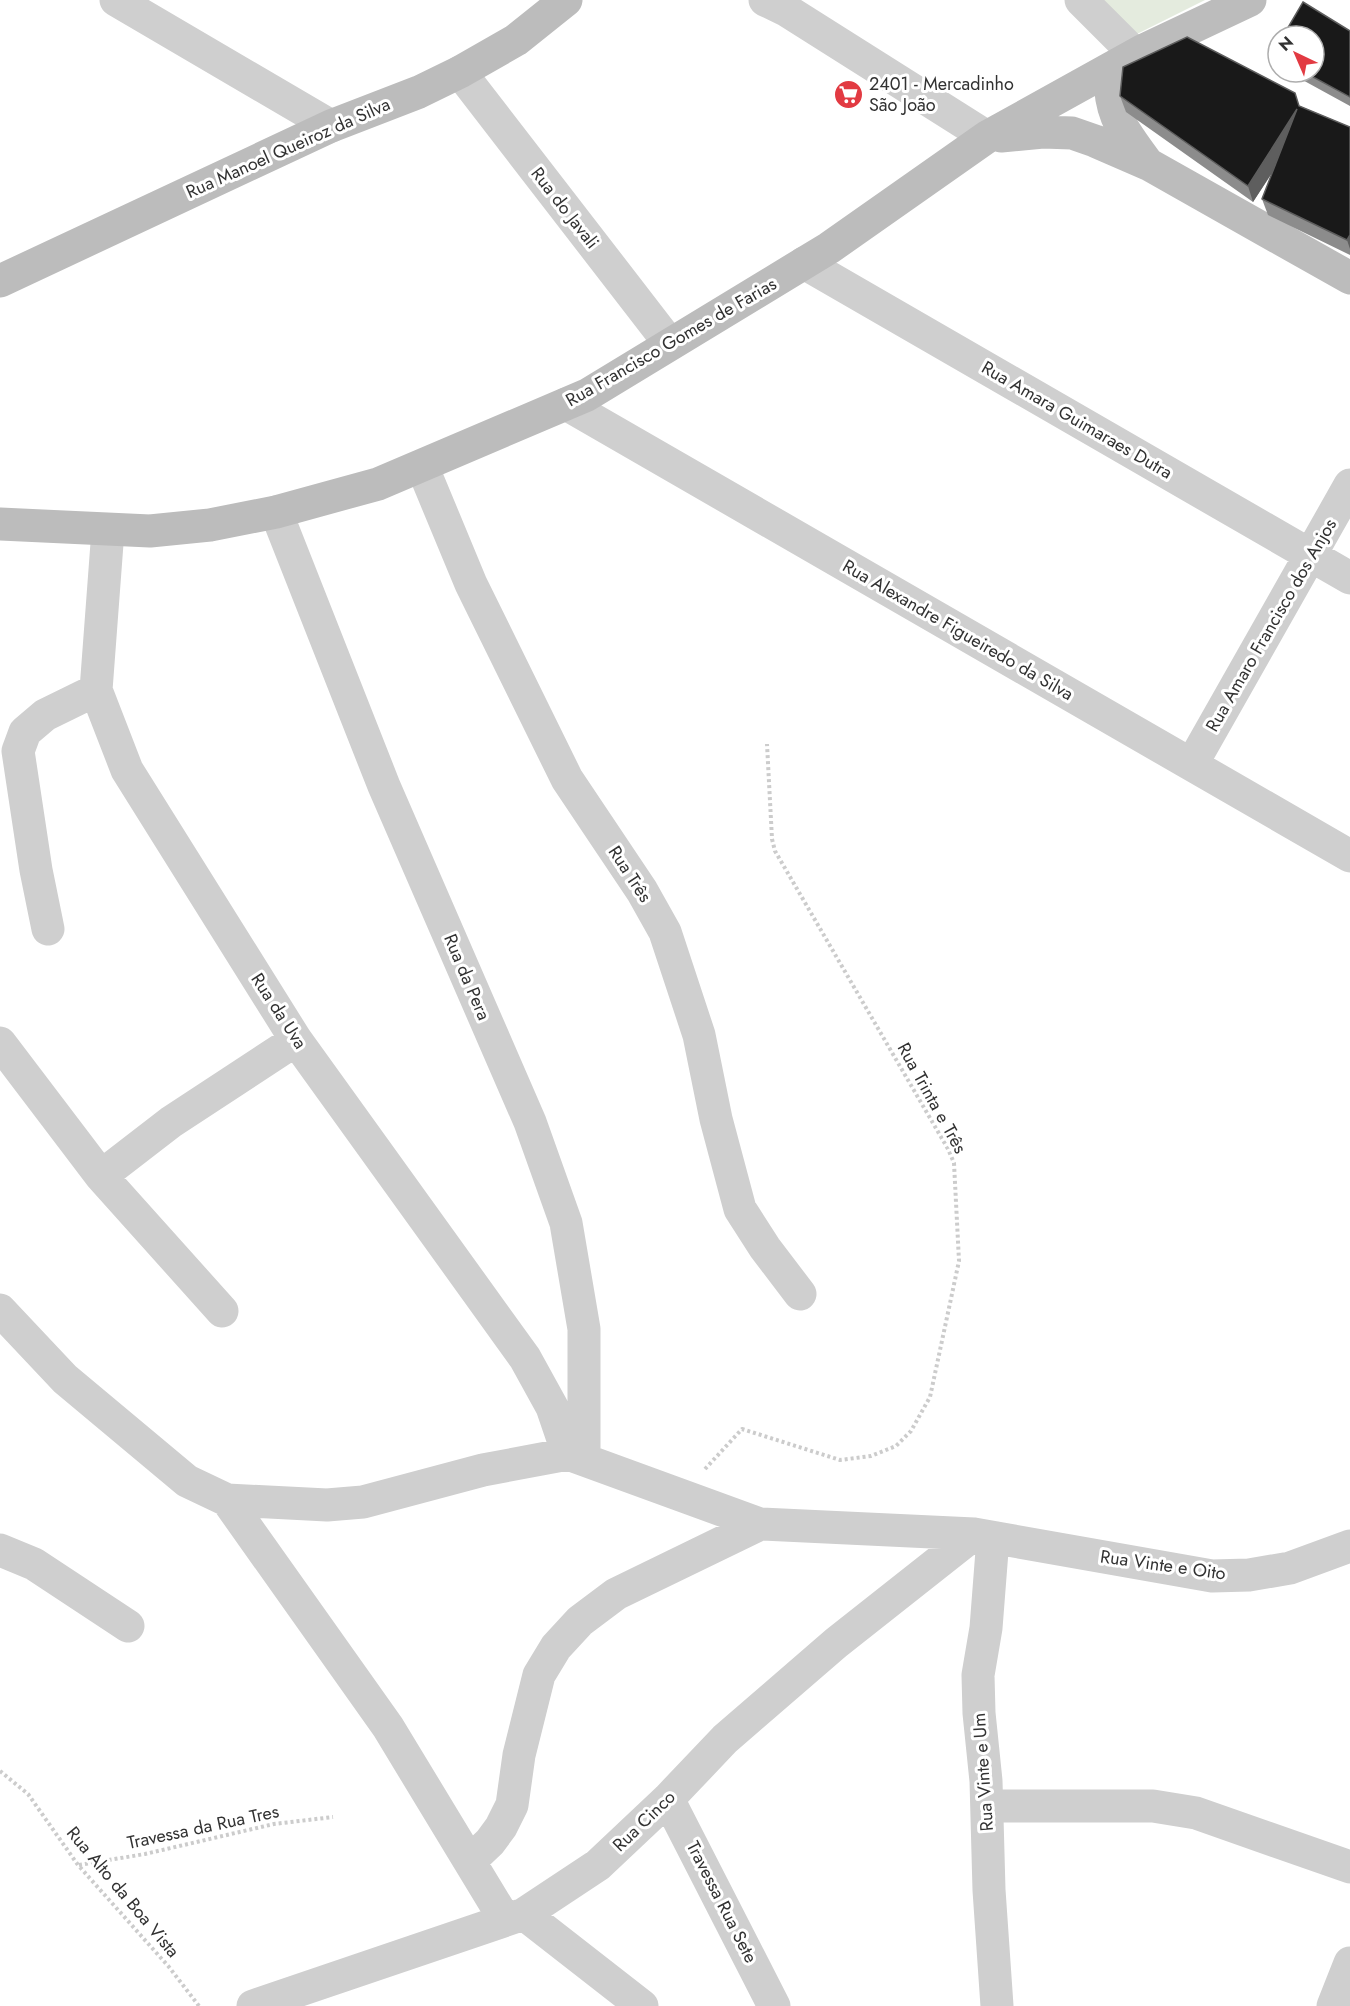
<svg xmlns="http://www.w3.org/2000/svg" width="1350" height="2006" font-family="Jost,sans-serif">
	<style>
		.green { fill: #e4ebde }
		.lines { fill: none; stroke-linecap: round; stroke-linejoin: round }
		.path { stroke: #ccc; stroke-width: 4; stroke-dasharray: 3 3; stroke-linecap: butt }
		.street { stroke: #cfcfcf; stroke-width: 33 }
		.secondary { stroke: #bcbcbc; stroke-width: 33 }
		.wall { fill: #8c8c8c }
		.shaded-wall { fill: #5e5e5e }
		.building { fill: #191919; stroke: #5e5e5e; stroke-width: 1.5 }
		.labels { text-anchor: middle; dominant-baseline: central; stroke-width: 6; stroke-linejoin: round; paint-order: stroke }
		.poi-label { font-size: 18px; fill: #323232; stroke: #fff; text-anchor: start }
		.street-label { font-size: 18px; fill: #323232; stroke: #fff }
	</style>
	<rect width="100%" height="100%" fill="#fff"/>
	<!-- green -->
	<path class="green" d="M 1074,0 L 1205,0 L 1117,44 Z"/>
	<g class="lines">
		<!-- path -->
		<path class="path" d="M 705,1469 L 742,1429 L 840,1460 L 871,1456 L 896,1446 L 911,1431 L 930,1397 L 959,1261 L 954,1163 L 948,1149 L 775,851 L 772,839 L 767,744
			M 0,1771 L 28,1794 L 78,1865 L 169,1967 L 199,2006
			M 79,1865 L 145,1854 L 274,1824 L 333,1817"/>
		<!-- street -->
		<path class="street" d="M 116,0 L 331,126
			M 765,0 L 786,10 L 987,137
			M 1081,0 L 1136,55
			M 460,72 L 670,344
			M 804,263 L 1350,578
			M 566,404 L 1350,856
			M 422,466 L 471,584 L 567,779 L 642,891 L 665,932 L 699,1035 L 716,1119 L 740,1209 L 765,1248 L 800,1294
			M 276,512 L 384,786 L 530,1122 L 566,1223 L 584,1329 L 584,1459
			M 108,530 L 96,690 L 127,770 L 296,1040 L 525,1358 L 552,1407 L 568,1454
			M 1192,764 L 1350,485
			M 48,929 L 36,870 L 18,751 L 25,732 L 45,715 L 96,690
			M 0,1043 L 101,1176 L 222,1311
			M 101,1176 L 171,1122 L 296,1040
			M 0,1310 L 65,1379 L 187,1481 L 227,1500 L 327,1505 L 363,1502 L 483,1470 L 568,1454 L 760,1524 L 974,1534 L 1212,1576 L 1249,1575 L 1290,1568 L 1350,1546
			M 227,1500 L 388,1727 L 505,1920
			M 993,1538 L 986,1628 L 978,1675 L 979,1713 L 986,1781 L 989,1890 L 997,2006
			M 0,1550 L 34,1564 L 128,1626
			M 668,1799 L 774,2006
			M 987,1806 L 1153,1806 L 1196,1813 L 1350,1867
			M 470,1861 L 490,1842 L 501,1827 L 512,1805 L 519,1755 L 539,1675 L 556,1647 L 580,1621 L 616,1594 L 760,1524
			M 524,1914 L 642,2006
			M 253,2006 L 524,1914 L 598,1865 L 668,1799 L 725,1739 L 836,1643 L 974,1534
			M 1333,2006 L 1350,1963"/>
		<!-- secondary -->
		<path class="secondary" d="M 1110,70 C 1109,115 1121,127 1147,163
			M 1001,136 L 1043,132 L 1072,133 L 1095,141 L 1148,164 L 1350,278
			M 0,281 L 331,126 L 419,92 L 460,72 L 516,40 L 566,0
			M 0,524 L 150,531 L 210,525 L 276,512 L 378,484 L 587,395 L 829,248 L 987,137 L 1142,51 L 1250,0"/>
	</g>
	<!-- wall -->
	<path class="wall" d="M 1350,31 L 1350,106 L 1288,72 L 1314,72 Z
		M 1278,44 L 1278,67 L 1276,65 L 1272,54 Z
		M 1120,96 L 1300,106 L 1350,127 L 1350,255 L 1268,215 L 1262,199 L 1272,173 L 1253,202 L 1126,112 Z"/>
	<!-- shaded-wall -->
	<path class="shaded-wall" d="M 1297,109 L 1303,125 L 1253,202 L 1248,186 Z
		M 1350,235 L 1350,249 L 1347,240 Z"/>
	<!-- building -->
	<path class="building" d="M 1303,2 L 1350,31 L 1350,97 L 1304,72 L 1314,72 L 1314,36 L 1283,36 Z
		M 1187,37 L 1295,93 L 1299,106 L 1350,127 L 1350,235 L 1347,240 L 1262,199 L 1297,109 L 1248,186 L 1120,96 L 1123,67 Z
		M 1278,44 L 1278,58 L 1272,54 Z"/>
	<!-- icons -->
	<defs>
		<symbol id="supermarket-disc" viewBox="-11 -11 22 22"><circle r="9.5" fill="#e23a42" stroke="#fff"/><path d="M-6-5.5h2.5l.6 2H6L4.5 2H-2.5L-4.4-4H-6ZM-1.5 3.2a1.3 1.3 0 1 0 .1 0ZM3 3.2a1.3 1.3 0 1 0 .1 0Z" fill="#fff"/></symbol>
	</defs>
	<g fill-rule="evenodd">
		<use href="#supermarket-disc" x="832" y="78" width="33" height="33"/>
	</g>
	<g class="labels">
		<!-- poi labels -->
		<g class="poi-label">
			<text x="869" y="84">2401 - Mercadinho<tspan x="869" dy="21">São João</tspan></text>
		</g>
		<!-- street labels -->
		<g class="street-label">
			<text transform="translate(288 148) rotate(-24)">Rua Manoel Queiroz da Silva</text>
			<text transform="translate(565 208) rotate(52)">Rua do Javali</text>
			<text transform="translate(671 342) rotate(-30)">Rua Francisco Gomes de Farias</text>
			<text transform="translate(1077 420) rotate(30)">Rua Amara Guimaraes Dutra</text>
			<text transform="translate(1271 625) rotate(-60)">Rua Amaro Francisco dos Anjos</text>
			<text transform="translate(958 630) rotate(30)">Rua Alexandre Figueiredo da Silva</text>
			<text transform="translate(630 874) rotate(57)">Rua Três</text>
			<text transform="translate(467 977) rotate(67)">Rua da Pera</text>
			<text transform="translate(279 1011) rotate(57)">Rua da Uva</text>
			<text transform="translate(932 1098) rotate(61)">Rua Trinta e Três</text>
			<text transform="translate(1163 1565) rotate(8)">Rua Vinte e Oito</text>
			<text transform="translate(983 1772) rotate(-94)">Rua Vinte e Um</text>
			<text transform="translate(644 1821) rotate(-44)">Rua Cinco</text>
			<text transform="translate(203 1827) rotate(-12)">Travessa da Rua Tres</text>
			<text transform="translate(123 1892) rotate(50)">Rua Alto da Boa Vista</text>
			<text transform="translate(722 1902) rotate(63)">Travessa Rua Sete</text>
		</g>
	</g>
	<!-- north arrow -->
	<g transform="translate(1296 54) rotate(316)"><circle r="28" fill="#ffffff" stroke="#adadad" stroke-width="1.5"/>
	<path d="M0-4.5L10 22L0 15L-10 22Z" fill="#e23a42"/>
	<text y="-9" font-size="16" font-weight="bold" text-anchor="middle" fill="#323232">N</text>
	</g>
</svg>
